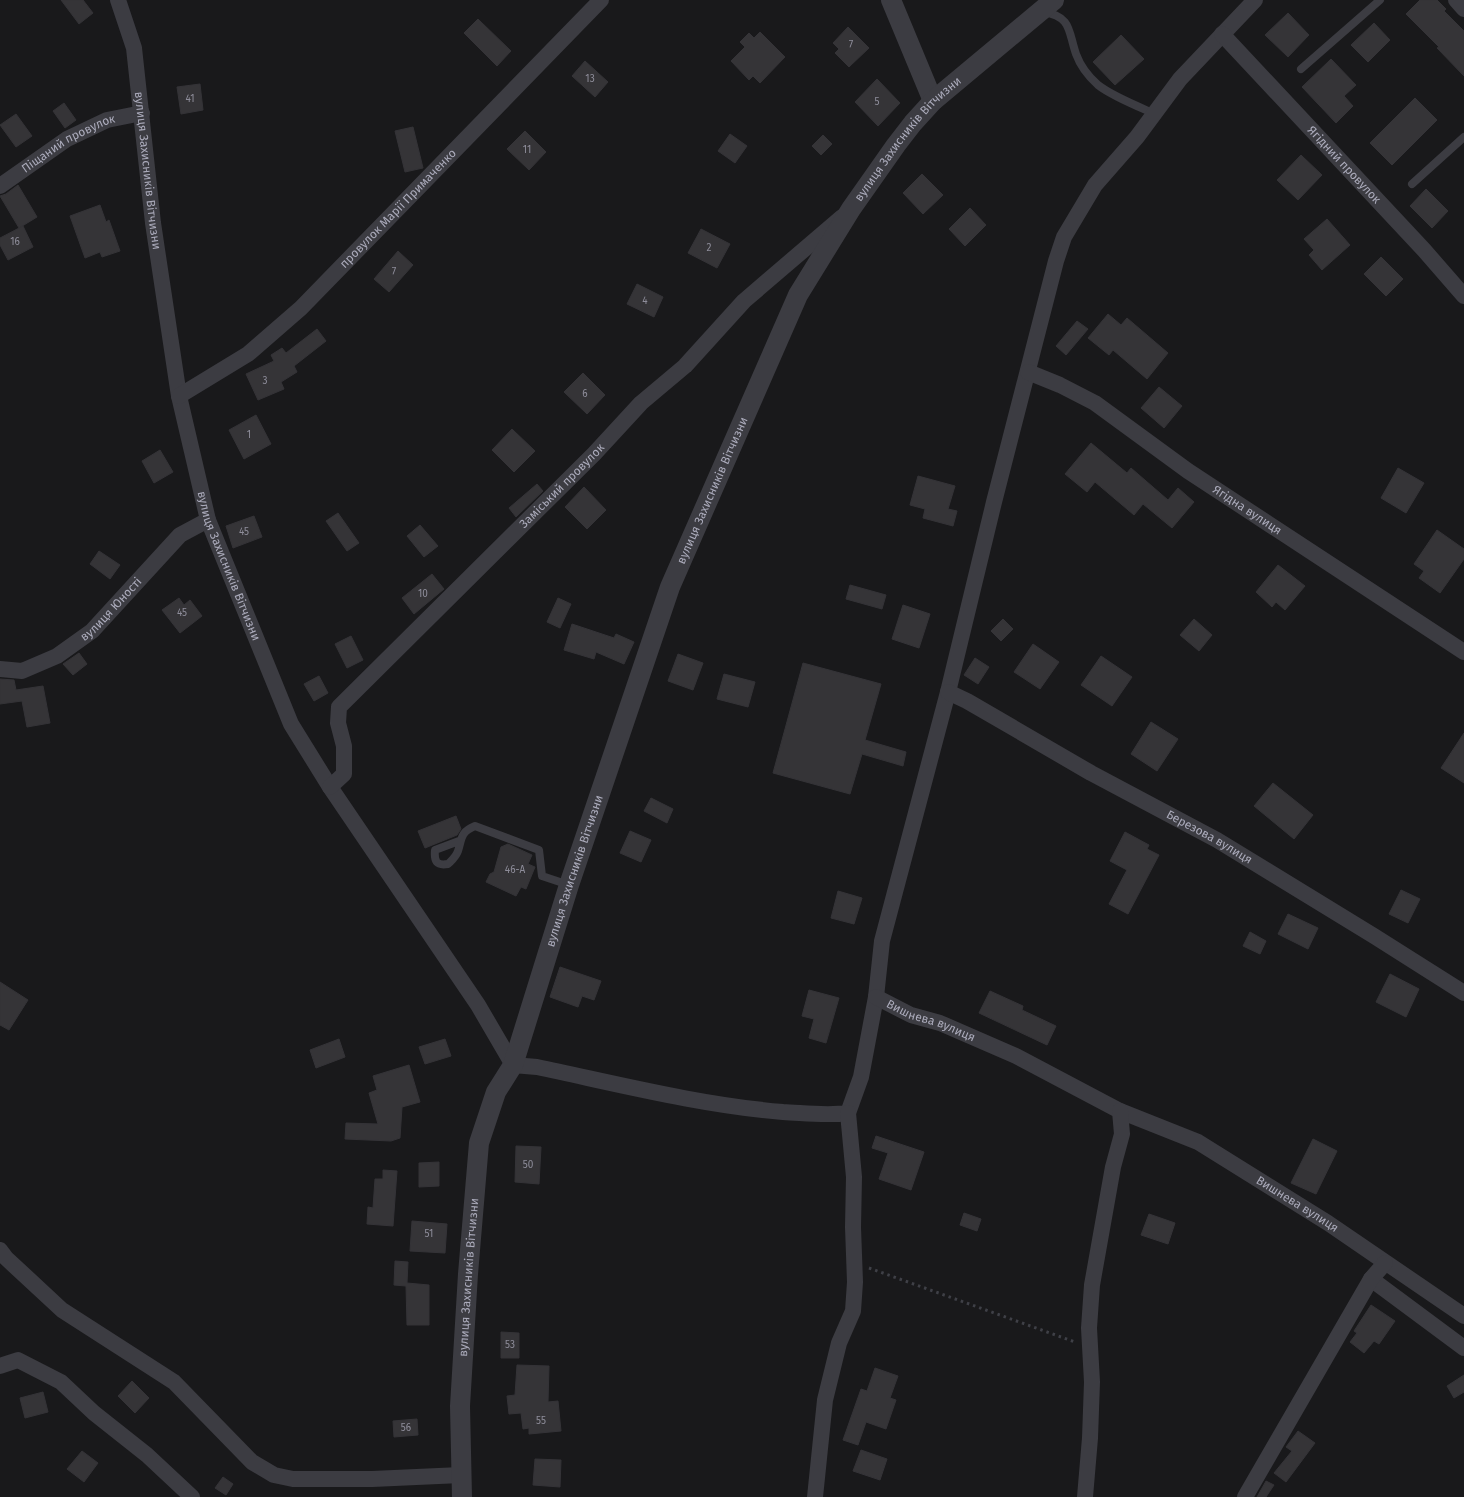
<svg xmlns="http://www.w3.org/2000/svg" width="1464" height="1497" font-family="'Fira Sans',sans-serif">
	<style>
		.building { fill: #353437; stroke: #343337 }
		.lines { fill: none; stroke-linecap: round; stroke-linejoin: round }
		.path { stroke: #3f4047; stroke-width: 3; stroke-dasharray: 2.5 4; stroke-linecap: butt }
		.service { stroke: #3c3c42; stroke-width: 8 }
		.minor { stroke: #3c3c42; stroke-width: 16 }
		.tertiary { stroke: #3c3c42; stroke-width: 20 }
		.labels { text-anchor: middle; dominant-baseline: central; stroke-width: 4; stroke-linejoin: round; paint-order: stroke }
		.number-label { font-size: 10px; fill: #8e8d9a }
		.street-label { font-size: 12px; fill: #ababbb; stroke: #141416 }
	</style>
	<rect width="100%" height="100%" fill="#19191b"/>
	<!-- building -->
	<path class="building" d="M 61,0 L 83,0 L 93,13 L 79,24 Z
		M 1420,0 L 1437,0 L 1446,9 L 1444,11 L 1464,31 L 1464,76 L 1437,48 L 1439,47 L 1406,14 Z
		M 1288,13 L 1309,35 L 1288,57 L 1265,35 Z
		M 478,19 L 511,51 L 497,66 L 464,33 Z
		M 1374,23 L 1390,40 L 1368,62 L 1351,45 Z
		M 848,27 L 869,48 L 849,67 L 835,53 L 839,49 L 833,43 Z
		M 760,32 L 785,57 L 760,83 L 753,76 L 749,80 L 731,61 L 745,47 L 740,42 L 749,33 L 754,38 Z
		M 1121,35 L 1144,59 L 1115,85 L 1093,62 Z
		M 1331,59 L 1356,85 L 1344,96 L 1353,106 L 1336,123 L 1302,87 Z
		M 585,61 L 608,82 L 595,97 L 572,76 Z
		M 877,79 L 900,103 L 878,126 L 855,102 Z
		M 200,84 L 203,110 L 181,114 L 177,87 Z
		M 1415,98 L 1437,120 L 1392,165 L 1370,143 Z
		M 64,103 L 76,120 L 65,128 L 53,111 Z
		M 16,114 L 32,136 L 16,147 L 0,125 Z
		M 413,127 L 423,168 L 405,172 L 395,131 Z
		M 525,131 L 546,152 L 529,170 L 507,149 Z
		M 730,134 L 747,146 L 735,163 L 718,151 Z
		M 823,135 L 832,144 L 821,155 L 812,146 Z
		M 1301,155 L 1322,175 L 1298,200 L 1277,180 Z
		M 922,174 L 943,195 L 923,214 L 903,193 Z
		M 18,185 L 37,217 L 19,228 L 0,196 L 6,194 Z
		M 1426,189 L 1448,211 L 1432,228 L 1410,206 Z
		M 100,205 L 106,222 L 109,220 L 120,251 L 102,257 L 100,252 L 85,258 L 70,216 Z
		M 970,208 L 986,225 L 965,246 L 949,229 Z
		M 1327,219 L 1350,245 L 1322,270 L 1309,255 L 1314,250 L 1304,239 Z
		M 23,226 L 33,247 L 8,260 L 0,245 L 0,238 Z
		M 701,229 L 730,244 L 717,268 L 688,253 Z
		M 398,251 L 413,265 L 389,292 L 374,279 Z
		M 1381,257 L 1403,279 L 1386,296 L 1364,274 Z
		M 637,284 L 663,297 L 654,317 L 627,304 Z
		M 1108,314 L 1121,325 L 1127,318 L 1168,353 L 1147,379 L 1113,350 L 1109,355 L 1088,338 Z
		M 1077,321 L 1088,329 L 1066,355 L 1056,346 Z
		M 317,329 L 326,341 L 294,366 L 297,372 L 281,382 L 284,389 L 258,400 L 246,374 L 274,361 L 271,355 L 282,348 L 286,353 Z
		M 583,373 L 605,395 L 587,414 L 564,392 Z
		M 1159,387 L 1182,406 L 1164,428 L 1141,408 Z
		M 256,415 L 271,444 L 244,459 L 229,430 Z
		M 512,429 L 535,451 L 514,472 L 492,450 Z
		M 1091,443 L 1127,473 L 1131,468 L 1168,500 L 1178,488 L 1194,502 L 1172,528 L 1143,504 L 1134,515 L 1095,482 L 1087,492 L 1065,474 Z
		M 160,450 L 173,472 L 154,483 L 142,461 Z
		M 1398,468 L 1424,483 L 1406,513 L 1381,498 Z
		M 918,476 L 955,486 L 948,509 L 957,511 L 953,526 L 923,518 L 925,509 L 910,505 Z
		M 537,484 L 543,491 L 516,517 L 509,508 Z
		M 584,487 L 606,510 L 587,529 L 565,507 Z
		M 338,513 L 359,543 L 347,551 L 326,521 Z
		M 254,516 L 262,537 L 233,548 L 226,526 Z
		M 420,525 L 438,546 L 424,557 L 407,536 Z
		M 1437,530 L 1464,549 L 1464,559 L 1440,593 L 1419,578 L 1424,571 L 1414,564 Z
		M 99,551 L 120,565 L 110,579 L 90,564 Z
		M 1278,565 L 1305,586 L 1285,610 L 1276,602 L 1272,607 L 1256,592 Z
		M 432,574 L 444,589 L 414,614 L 402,598 Z
		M 850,585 L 886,595 L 882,609 L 846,599 Z
		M 179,598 L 184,605 L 190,600 L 202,616 L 180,633 L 162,610 Z
		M 558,598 L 571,604 L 560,628 L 547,622 Z
		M 903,605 L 930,614 L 919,648 L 892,639 Z
		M 1003,619 L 1013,629 L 1001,641 L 991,631 Z
		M 1194,619 L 1212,635 L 1199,651 L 1180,635 Z
		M 572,624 L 614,638 L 616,634 L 634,642 L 624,664 L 596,652 L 594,659 L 564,650 Z
		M 351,636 L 363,660 L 347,668 L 335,644 Z
		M 1033,644 L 1059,662 L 1040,689 L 1014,672 Z
		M 79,653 L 87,664 L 73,675 L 63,664 Z
		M 678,654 L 703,663 L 693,690 L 668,681 Z
		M 1101,656 L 1132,677 L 1112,706 L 1081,685 Z
		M 975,658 L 989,667 L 978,684 L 964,675 Z
		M 803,663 L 881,684 L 865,740 L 906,752 L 903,766 L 862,754 L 850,794 L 773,773 Z
		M 724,674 L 755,682 L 748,707 L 717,699 Z
		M 319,676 L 328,693 L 314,701 L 304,684 Z
		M 0,679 L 14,680 L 16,690 L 43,686 L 50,723 L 27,727 L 22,701 L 0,704 Z
		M 1151,722 L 1178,739 L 1157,771 L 1131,754 Z
		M 1464,733 L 1464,783 L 1441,768 Z
		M 1273,783 L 1313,815 L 1294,839 L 1254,806 Z
		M 651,798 L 673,809 L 667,823 L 644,811 Z
		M 456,816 L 461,829 L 457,835 L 425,848 L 418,831 Z
		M 630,831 L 651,840 L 641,862 L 620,853 Z
		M 1125,832 L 1149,845 L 1147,849 L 1159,855 L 1128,914 L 1109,904 L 1127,870 L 1110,861 Z
		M 508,844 L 532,855 L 528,864 L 535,867 L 526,889 L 521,887 L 516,896 L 486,882 L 490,874 L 494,872 L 501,847 Z
		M 1401,890 L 1420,899 L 1408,923 L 1389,914 Z
		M 838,891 L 862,898 L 854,924 L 831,918 Z
		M 1288,914 L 1318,928 L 1308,949 L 1278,934 Z
		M 1250,932 L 1266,941 L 1260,954 L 1243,946 Z
		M 560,967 L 601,981 L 594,1000 L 582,996 L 578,1007 L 550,997 Z
		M 1390,974 L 1419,989 L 1406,1017 L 1376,1002 Z
		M 0,982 L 28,1000 L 9,1030 L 0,1025 Z
		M 809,990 L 839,998 L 826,1043 L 809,1038 L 814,1019 L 802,1016 Z
		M 990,991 L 1023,1006 L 1022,1010 L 1056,1026 L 1047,1045 L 979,1013 Z
		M 339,1039 L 345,1057 L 316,1068 L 310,1050 Z
		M 445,1039 L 451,1056 L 425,1064 L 419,1047 Z
		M 409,1065 L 420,1102 L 402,1107 L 400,1138 L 391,1141 L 345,1139 L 346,1123 L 378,1124 L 369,1093 L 377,1090 L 373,1076 Z
		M 876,1136 L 924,1152 L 911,1190 L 879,1179 L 888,1153 L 872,1148 Z
		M 1313,1139 L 1337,1151 L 1316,1194 L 1291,1183 Z
		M 516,1146 L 541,1147 L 539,1184 L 515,1182 Z
		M 439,1162 L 439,1186 L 419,1187 L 419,1163 Z
		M 383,1170 L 397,1171 L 393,1226 L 367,1224 L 368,1207 L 373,1208 L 375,1179 L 383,1179 Z
		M 964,1213 L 981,1219 L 977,1231 L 960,1225 Z
		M 1149,1214 L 1175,1223 L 1168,1244 L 1141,1235 Z
		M 412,1221 L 447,1224 L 445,1253 L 410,1251 Z
		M 395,1261 L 408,1262 L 407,1283 L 429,1285 L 429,1325 L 407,1325 L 406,1286 L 394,1285 Z
		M 1371,1305 L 1395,1321 L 1379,1344 L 1374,1341 L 1364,1353 L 1350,1342 L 1357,1333 L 1354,1331 Z
		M 501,1332 L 519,1333 L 519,1358 L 501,1358 Z
		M 517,1365 L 549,1366 L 548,1402 L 558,1401 L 561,1431 L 529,1434 L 529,1428 L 523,1429 L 521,1413 L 509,1414 L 507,1396 L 515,1395 Z
		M 875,1368 L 898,1376 L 890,1398 L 896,1400 L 886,1429 L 866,1422 L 858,1445 L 843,1440 L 861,1389 L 867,1391 Z
		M 1464,1375 L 1464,1392 L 1454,1398 L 1447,1386 Z
		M 132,1381 L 149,1398 L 135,1413 L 118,1396 Z
		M 43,1392 L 48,1412 L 25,1418 L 20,1398 Z
		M 417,1419 L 418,1435 L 394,1437 L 393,1421 Z
		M 1298,1431 L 1315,1443 L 1286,1482 L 1274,1473 L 1292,1451 L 1286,1447 Z
		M 861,1450 L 887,1459 L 880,1480 L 853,1471 Z
		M 82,1451 L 98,1463 L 84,1482 L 67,1469 Z
		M 535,1459 L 561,1460 L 560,1487 L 533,1485 Z
		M 223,1477 L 233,1484 L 226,1495 L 215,1488 Z
		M 1266,1481 L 1274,1485 L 1266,1497 L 1257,1497 Z"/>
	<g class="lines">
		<!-- path -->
		<path class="path" d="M 869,1268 L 1075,1342"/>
		<!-- service -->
		<path class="service" d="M 1044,12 C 1072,17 1068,31 1076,54 C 1080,65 1089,77 1098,85 C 1112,96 1137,106 1153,113
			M 1301,69 L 1380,0
			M 1412,184 L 1464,137
			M 459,841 L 435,850 C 434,861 436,866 448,864 C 452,860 456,857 458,851 C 462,839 460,832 475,826 L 539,850 L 542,876 L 569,885"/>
		<!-- minor -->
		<g class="minor">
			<path id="s1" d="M 118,0 L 134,48 L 153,223 L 179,396 L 208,520 L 291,724 L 330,787 L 478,1005 L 513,1065 L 537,1067 C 618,1084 700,1105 783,1112 C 805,1113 826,1116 848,1113 L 861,1077 L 876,997 L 882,941 L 948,692 L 994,502 L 1056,261 L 1064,237 L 1095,185 L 1137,137 L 1180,79 L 1255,0"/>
			<path d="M 1456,0 L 1464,9"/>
			<path id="s2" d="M 1222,34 L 1424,250 L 1464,296"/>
			<path id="s3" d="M 0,186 L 67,139 L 107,120 L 142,113"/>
			<path id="s4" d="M 1028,372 L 1060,385 L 1095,403 L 1188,471 L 1464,652"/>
			<path id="s5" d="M 179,396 L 248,354 L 301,308 L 601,0"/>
			<path id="s6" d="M 0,669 L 22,671 L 57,656 L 92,631 L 180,535 L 208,520"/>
			<path id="s7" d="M 948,692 L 967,701 L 1091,773 L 1217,840 L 1374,936 L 1464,993"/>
			<path id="s8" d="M 330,787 L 344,774 L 344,746 L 338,723 L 339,707 L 594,454 L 641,403 L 685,366 L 744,301 L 842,217"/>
			<path id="s9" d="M 876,997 L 911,1015 L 940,1023 L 1016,1056 L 1120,1111 L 1198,1142 L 1328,1223 L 1464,1316"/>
			<path d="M 0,1250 L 6,1258 L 62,1310 L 174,1382 L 252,1462 L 274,1475 L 293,1479 L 372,1479 L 461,1475"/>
			<path d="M 1371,1279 L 1464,1348"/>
			<path d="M 0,1366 L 18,1360 L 61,1382 L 94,1413 L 147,1455 L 192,1497"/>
			<path d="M 815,1497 L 825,1400 L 839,1343 L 853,1311 L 855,1282 L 853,1227 L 854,1177 L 848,1113"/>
			<path d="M 1085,1497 L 1090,1438 L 1092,1382 L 1089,1328 L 1092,1285 L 1113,1167 L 1122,1134 L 1120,1111"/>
			<path d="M 1245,1497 L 1371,1279 L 1385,1263"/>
		</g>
		<!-- tertiary -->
		<g class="tertiary">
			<path d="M 891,0 L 933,101"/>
			<path id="s10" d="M 462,1497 L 460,1406 L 468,1274 L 479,1143 L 496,1092 L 513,1065 L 569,885 L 670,587 L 798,295 L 851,209 L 896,145 L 913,123 L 933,101 L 1054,0"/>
		</g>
	</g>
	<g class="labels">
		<!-- number labels -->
		<g class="number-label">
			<text x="851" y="45">7</text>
			<text x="590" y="79">13</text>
			<text x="190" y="99">41</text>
			<text x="877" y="102">5</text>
			<text x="527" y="150">11</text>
			<text x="15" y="242">16</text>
			<text x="709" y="248">2</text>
			<text x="394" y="272">7</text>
			<text x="645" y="301">4</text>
			<text x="265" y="381">3</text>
			<text x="585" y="394">6</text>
			<text x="249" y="435">1</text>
			<text x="244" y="532">45</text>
			<text x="423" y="594">10</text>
			<text x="182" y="613">45</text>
			<text x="515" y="870">46-А</text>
			<text x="528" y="1165">50</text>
			<text x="429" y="1234">51</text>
			<text x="510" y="1345">53</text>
			<text x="541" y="1421">55</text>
			<text x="406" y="1428">56</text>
		</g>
		<!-- street labels -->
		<g class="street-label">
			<text stroke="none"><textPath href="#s10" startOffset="1454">вулиця Захисників Вітчизни</textPath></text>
			<text stroke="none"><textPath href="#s3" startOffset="81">Піщаний провулок</textPath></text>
			<text stroke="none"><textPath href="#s2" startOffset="179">Ягідний провулок</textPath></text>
			<text stroke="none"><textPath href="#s1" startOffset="174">вулиця Захисників Вітчизни</textPath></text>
			<text stroke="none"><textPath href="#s5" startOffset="290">провулок Марії Примаченко</textPath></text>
			<text stroke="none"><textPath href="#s8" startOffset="401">Заміський провулок</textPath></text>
			<text stroke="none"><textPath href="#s10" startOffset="1049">вулиця Захисників Вітчизни</textPath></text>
			<text stroke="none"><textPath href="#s4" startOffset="260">Ягідна вулиця</textPath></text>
			<text stroke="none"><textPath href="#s1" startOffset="579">вулиця Захисників Вітчизни</textPath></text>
			<text stroke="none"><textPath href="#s6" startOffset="132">вулиця Юності</textPath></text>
			<text stroke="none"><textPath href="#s7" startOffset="299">Березова вулиця</textPath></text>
			<text stroke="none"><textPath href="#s10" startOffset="644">вулиця Захисників Вітчизни</textPath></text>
			<text stroke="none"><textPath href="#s9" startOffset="60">Вишнева вулиця</textPath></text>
			<text stroke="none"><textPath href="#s9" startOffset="471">Вишнева вулиця</textPath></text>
			<text stroke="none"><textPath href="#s10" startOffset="220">вулиця Захисників Вітчизни</textPath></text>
		</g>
	</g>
</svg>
